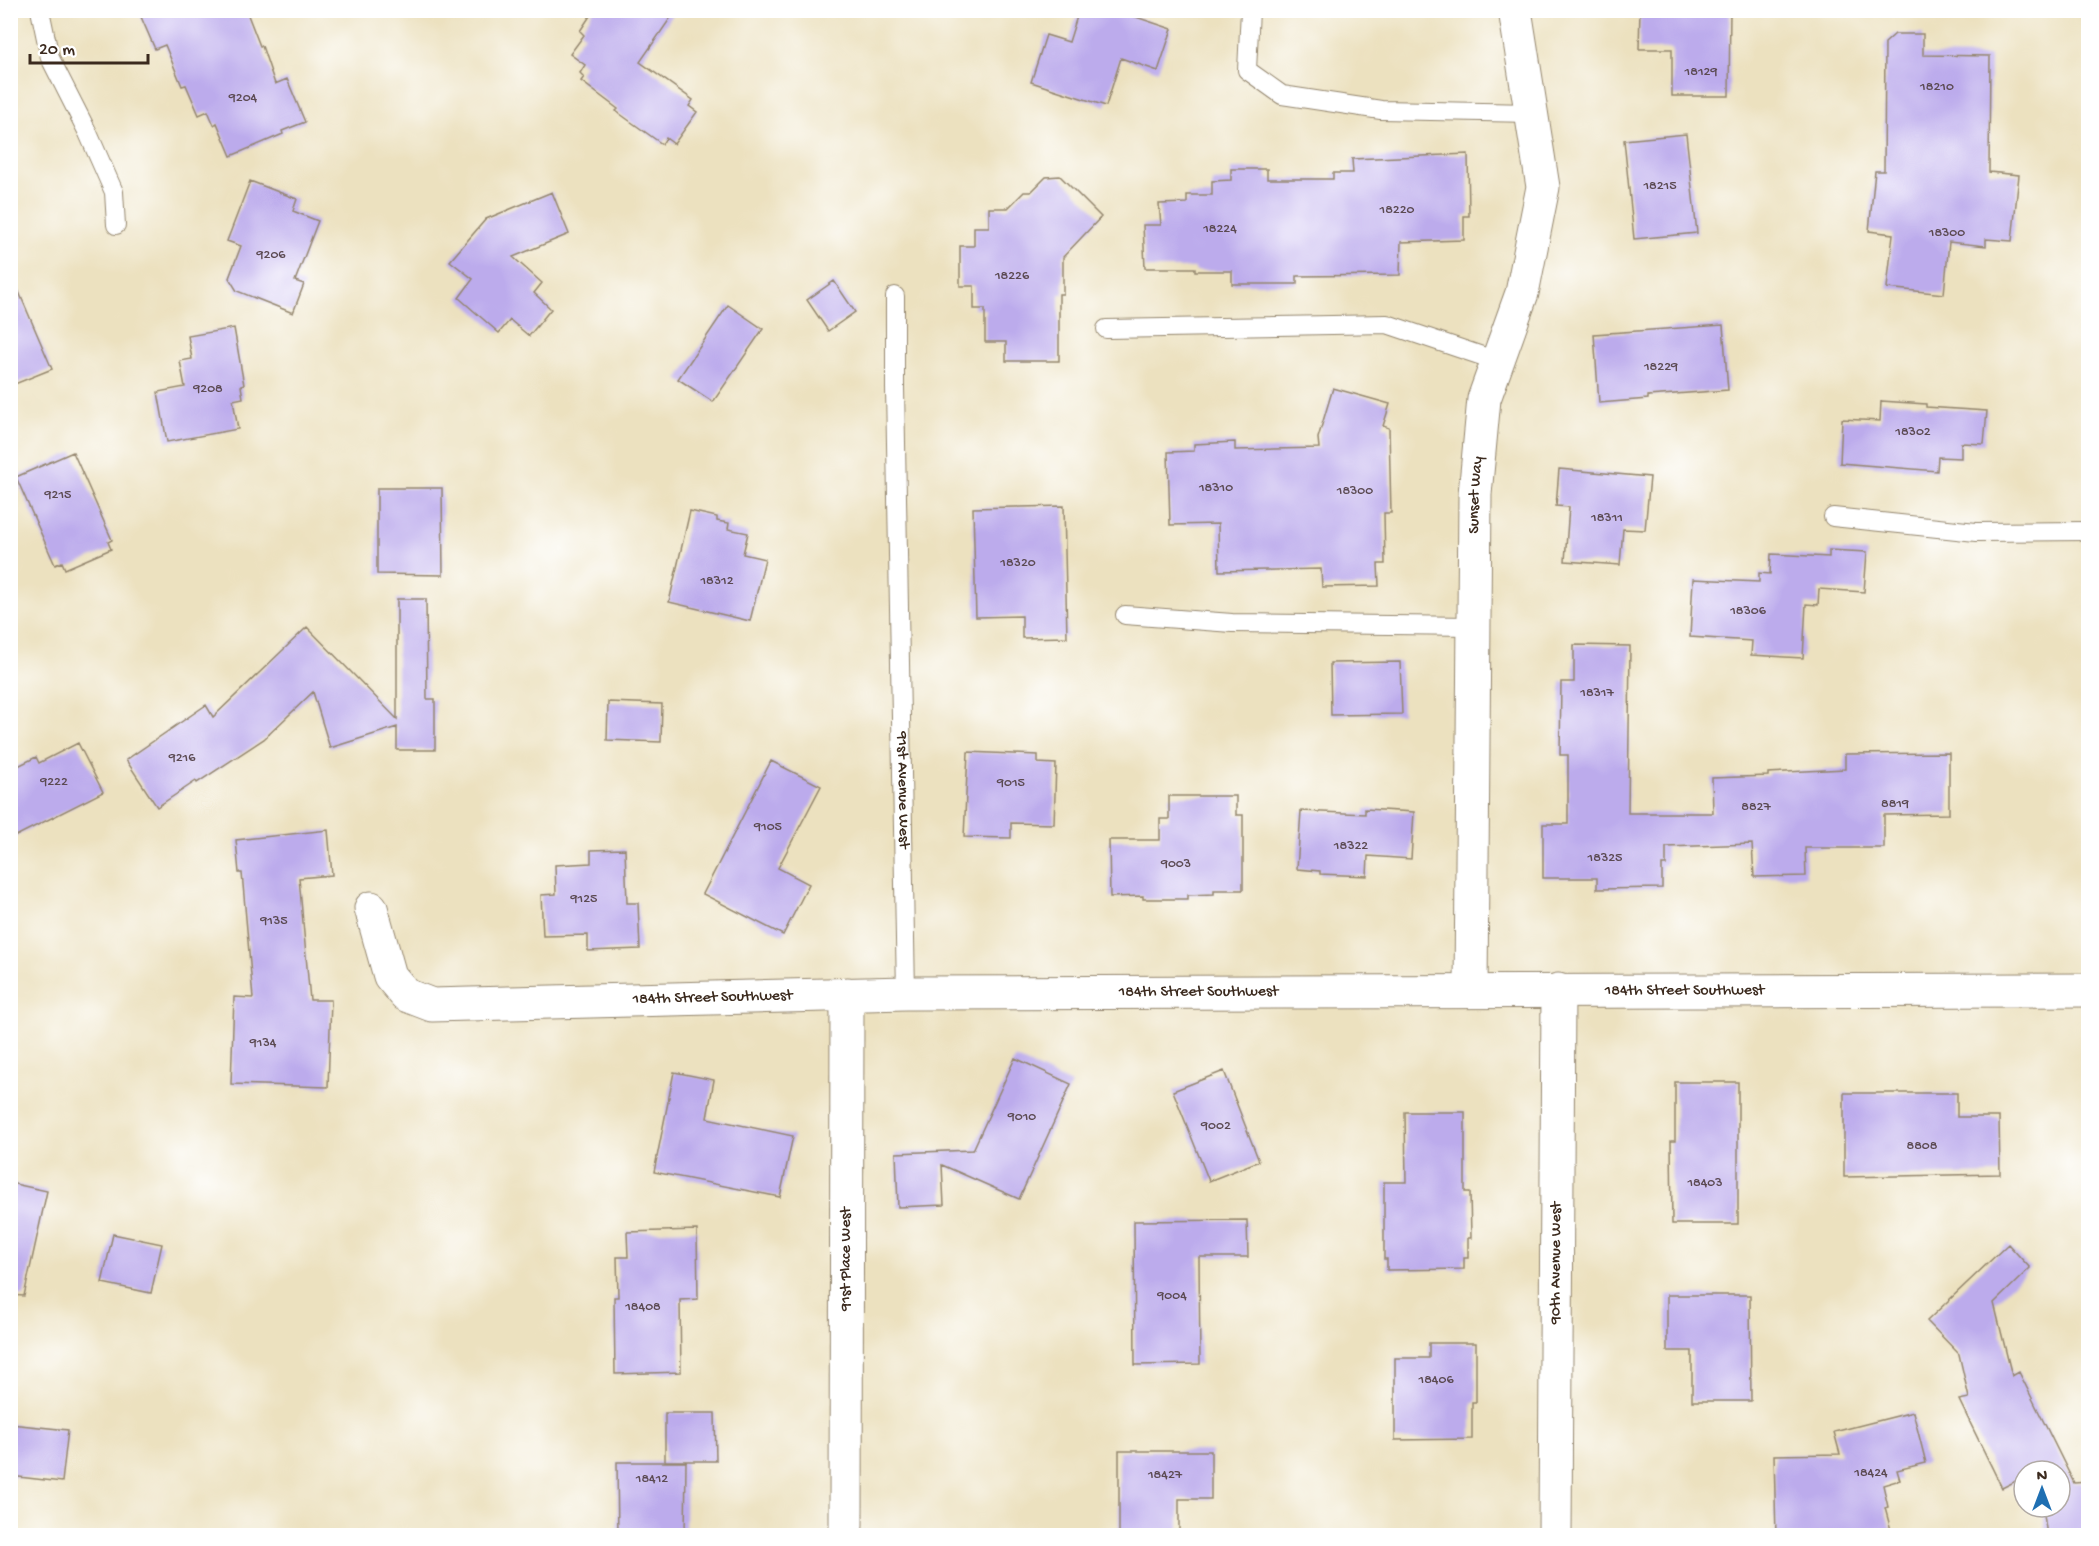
<svg xmlns="http://www.w3.org/2000/svg" width="2099" height="1546" font-family="'Gochi Hand',sans-serif">
	<style>
		.building { fill: #bcabec }
		.lines { fill: none; stroke-linecap: round; stroke-linejoin: round }
		.lane-casing { stroke: #94866e; stroke-width: 20 }
		.street-casing { stroke: #94866e; stroke-width: 35 }
		.lane { stroke: #fff; stroke-width: 18 }
		.street { stroke: #fff; stroke-width: 33 }
		.labels { text-anchor: middle; dominant-baseline: central; stroke-width: 5; stroke-linejoin: round; paint-order: stroke }
		.number-label { font-size: 14px; fill: #5b4a52 }
		.street-label { font-size: 16px; fill: #3b2a1e; stroke: #fff }
	</style>
	<rect width="100%" height="100%" fill="#fff"/>
	<filter id="ink" filterUnits="userSpaceOnUse"><feTurbulence type="fractalNoise" baseFrequency=".0167" numOctaves="2"/><feDisplacementMap in="SourceGraphic" scale="12" xChannelSelector="R" yChannelSelector="G"/><feConvolveMatrix kernelMatrix="1 2 1 2 8 2 1 2 1" color-interpolation-filters="sRGB"/></filter>
	<filter id="wash" filterUnits="userSpaceOnUse"><feTurbulence type="fractalNoise" baseFrequency=".008" numOctaves="4" result="noise"/><feDisplacementMap in="SourceGraphic" scale="24" xChannelSelector="R" yChannelSelector="G"/><feGaussianBlur stdDeviation="1.35" result="paint"/><feColorMatrix in="noise" values="0 0 0 0 0 0 0 0 0 0 0 0 0 0 0 0 0 1.4 0 .05"/><feComposite in="paint" operator="in"/></filter>
	<g filter="url(#wash)">
		<rect width="100%" height="100%" fill="#ece1bf"/>
		<g id="blocks">
			<!-- building -->
			<path class="building" d="M 138,10 L 246,10 L 260,46 L 262,46 L 275,84 L 287,79 L 305,122 L 282,131 L 283,134 L 231,156 L 217,123 L 214,125 L 208,111 L 199,115 L 186,85 L 182,86 L 165,45 L 155,49 Z
				M 594,10 L 676,10 L 640,62 L 693,100 L 689,106 L 697,112 L 674,144 L 666,138 L 662,144 L 627,119 L 616,111 L 618,109 L 581,81 L 584,77 L 580,73 L 585,65 L 570,54 L 584,35 L 580,31 Z
				M 1079,10 L 1115,10 L 1172,29 L 1158,71 L 1121,58 L 1106,106 L 1031,82 L 1046,35 L 1069,42 Z
				M 1640,10 L 1730,10 L 1729,96 L 1672,96 L 1672,49 L 1639,49 Z
				M 1895,34 L 1923,34 L 1923,55 L 1990,56 L 1989,172 L 2019,175 L 2012,241 L 1986,239 L 1986,246 L 1949,242 L 1944,294 L 1887,288 L 1893,234 L 1869,231 L 1875,171 L 1884,171 L 1885,43 Z
				M 1686,134 L 1697,233 L 1634,239 L 1624,140 Z
				M 1468,154 L 1469,216 L 1464,216 L 1464,240 L 1401,242 L 1400,275 L 1297,276 L 1297,284 L 1232,284 L 1232,271 L 1195,271 L 1195,268 L 1145,268 L 1143,225 L 1161,225 L 1159,204 L 1187,203 L 1187,195 L 1212,195 L 1212,181 L 1231,180 L 1231,169 L 1267,169 L 1267,179 L 1333,179 L 1333,173 L 1353,173 L 1352,159 Z
				M 1060,176 L 1101,217 L 1063,257 L 1063,294 L 1059,294 L 1059,361 L 1006,361 L 1006,342 L 985,342 L 985,309 L 974,309 L 974,286 L 960,286 L 960,246 L 974,246 L 974,227 L 989,227 L 989,208 L 1008,208 L 1024,192 L 1031,192 L 1046,177 Z
				M 250,181 L 297,199 L 293,211 L 318,221 L 295,281 L 304,284 L 293,313 L 237,291 L 229,278 L 241,246 L 227,241 Z
				M 552,192 L 569,234 L 513,257 L 542,283 L 534,293 L 551,309 L 529,336 L 510,320 L 499,333 L 459,298 L 473,279 L 450,261 L 486,219 Z
				M 10,271 L 52,369 L 10,386 Z
				M 834,281 L 855,312 L 828,331 L 807,300 Z
				M 728,305 L 763,329 L 713,402 L 678,379 Z
				M 1723,325 L 1728,390 L 1648,396 L 1648,399 L 1599,403 L 1594,334 Z
				M 234,328 L 244,385 L 241,386 L 243,398 L 233,400 L 238,429 L 167,442 L 158,392 L 185,387 L 180,361 L 192,359 L 188,336 Z
				M 1333,388 L 1390,404 L 1383,426 L 1389,428 L 1391,513 L 1384,513 L 1385,564 L 1378,564 L 1379,586 L 1322,587 L 1321,569 L 1219,571 L 1218,524 L 1170,525 L 1168,452 L 1194,451 L 1194,444 L 1235,442 L 1235,450 L 1319,448 L 1318,438 Z
				M 1881,401 L 1926,404 L 1926,407 L 1987,411 L 1984,444 L 1961,443 L 1961,458 L 1938,457 L 1937,471 L 1840,463 L 1842,419 L 1880,421 Z
				M 73,452 L 112,540 L 108,542 L 111,549 L 65,569 L 62,562 L 55,565 L 16,477 Z
				M 1559,469 L 1650,477 L 1645,530 L 1623,529 L 1620,565 L 1565,561 L 1569,507 L 1556,506 Z
				M 377,488 L 442,488 L 443,575 L 377,574 Z
				M 1064,506 L 1067,637 L 1022,638 L 1022,616 L 976,617 L 973,508 Z
				M 690,511 L 717,517 L 717,521 L 729,523 L 728,529 L 748,533 L 743,554 L 765,559 L 750,621 L 669,602 Z
				M 1829,550 L 1867,552 L 1864,592 L 1819,589 L 1818,605 L 1806,604 L 1803,658 L 1751,655 L 1752,641 L 1690,637 L 1693,579 L 1759,582 L 1759,573 L 1770,574 L 1771,554 L 1829,557 Z
				M 397,599 L 426,599 L 427,699 L 435,699 L 435,750 L 397,750 L 397,727 L 330,748 L 313,692 L 264,739 L 197,783 L 196,781 L 157,807 L 126,760 L 206,705 L 213,717 L 307,627 L 397,719 Z
				M 1574,645 L 1630,646 L 1628,813 L 1713,813 L 1712,778 L 1768,776 L 1768,773 L 1845,769 L 1845,754 L 1949,753 L 1949,814 L 1884,815 L 1884,848 L 1805,848 L 1806,876 L 1754,877 L 1752,844 L 1666,847 L 1666,865 L 1662,865 L 1662,888 L 1597,889 L 1597,878 L 1543,878 L 1543,824 L 1568,824 L 1568,755 L 1560,755 L 1561,682 L 1574,682 Z
				M 1400,662 L 1402,714 L 1331,715 L 1330,663 Z
				M 608,702 L 662,704 L 661,742 L 607,740 Z
				M 78,743 L 103,792 L 10,839 L 10,770 L 36,757 L 39,763 Z
				M 968,752 L 1038,755 L 1038,763 L 1056,764 L 1054,824 L 1011,823 L 1011,838 L 964,837 Z
				M 771,761 L 821,786 L 778,868 L 809,884 L 783,935 L 703,894 Z
				M 1169,796 L 1236,796 L 1236,815 L 1243,815 L 1243,890 L 1214,890 L 1214,894 L 1188,895 L 1188,899 L 1143,899 L 1143,896 L 1110,897 L 1109,840 L 1160,840 L 1160,819 L 1169,819 Z
				M 1365,809 L 1414,812 L 1411,859 L 1368,856 L 1367,876 L 1320,874 L 1320,871 L 1297,869 L 1301,811 L 1365,814 Z
				M 328,830 L 332,875 L 299,878 L 310,1000 L 331,1000 L 328,1087 L 231,1084 L 234,997 L 253,998 L 242,873 L 239,873 L 236,840 Z
				M 625,849 L 627,903 L 638,903 L 640,949 L 588,951 L 588,935 L 543,936 L 541,895 L 556,894 L 555,865 L 591,863 L 591,850 Z
				M 1015,1058 L 1071,1084 L 1019,1199 L 942,1165 L 944,1205 L 898,1207 L 896,1153 L 973,1150 Z
				M 1224,1071 L 1259,1161 L 1209,1181 L 1173,1091 Z
				M 674,1072 L 714,1080 L 707,1118 L 793,1136 L 780,1197 L 654,1172 Z
				M 1675,1082 L 1738,1082 L 1738,1224 L 1672,1224 L 1671,1141 L 1675,1141 Z
				M 1844,1093 L 1957,1093 L 1957,1117 L 1999,1117 L 2000,1174 L 1844,1177 Z
				M 1405,1112 L 1465,1112 L 1465,1192 L 1470,1192 L 1471,1238 L 1468,1238 L 1468,1258 L 1464,1258 L 1464,1269 L 1387,1270 L 1387,1259 L 1384,1259 L 1384,1182 L 1406,1182 Z
				M 10,1183 L 47,1191 L 24,1296 L 10,1295 Z
				M 1247,1220 L 1248,1257 L 1199,1257 L 1200,1364 L 1135,1365 L 1134,1221 Z
				M 697,1230 L 698,1299 L 680,1300 L 681,1372 L 615,1374 L 614,1297 L 618,1297 L 617,1257 L 628,1257 L 627,1232 Z
				M 113,1234 L 162,1244 L 151,1293 L 102,1283 Z
				M 2008,1244 L 2030,1268 L 1994,1303 L 2012,1376 L 2019,1372 L 2074,1483 L 2088,1482 L 2088,1534 L 2047,1536 L 2043,1507 L 2060,1507 L 2060,1471 L 2024,1471 L 2024,1477 L 2002,1488 L 1959,1400 L 1969,1398 L 1959,1354 L 1927,1321 Z
				M 1667,1295 L 1750,1295 L 1751,1401 L 1692,1401 L 1692,1351 L 1667,1351 Z
				M 1429,1343 L 1476,1343 L 1476,1402 L 1472,1402 L 1472,1439 L 1395,1440 L 1395,1358 L 1429,1358 Z
				M 1913,1412 L 1926,1463 L 1897,1470 L 1900,1480 L 1883,1485 L 1888,1507 L 1885,1508 L 1891,1530 L 1869,1536 L 1776,1536 L 1774,1455 L 1840,1454 L 1834,1432 Z
				M 665,1413 L 715,1413 L 716,1461 L 665,1461 Z
				M 10,1424 L 68,1430 L 62,1482 L 10,1476 Z
				M 1119,1451 L 1211,1451 L 1211,1499 L 1179,1499 L 1179,1536 L 1119,1536 Z
				M 617,1462 L 686,1462 L 685,1536 L 618,1536 Z"/>
		</g>
	</g>
	<g filter="url(#ink)">
		<use href="#blocks" fill-opacity="0" stroke="#94866e" stroke-width="1.5"/>
		<g class="lines">
			<defs>
				<g id="lane">
					<path d="M 40,10 L 50,58 L 88,133 L 114,192 L 116,225"/>
					<path d="M 1250,10 L 1247,70 L 1282,95 L 1381,110 L 1532,113"/>
					<path id="s1" d="M 895,296 L 895,388 L 906,993"/>
					<path d="M 1106,329 L 1387,324 L 1497,361"/>
					<path d="M 1833,517 L 1976,532 L 2088,531"/>
					<path d="M 1125,615 L 1232,623 L 1474,626"/>
				</g>
				<g id="street">
					<path id="s2" d="M 371,908 L 390,976 L 406,995 L 432,1005 L 906,993 L 2088,990"/>
					<path id="s3" d="M 1471,990 L 1475,494 L 1484,399 L 1522,293 L 1543,187 L 1515,10"/>
					<path id="s4" d="M 846,1526 L 847,994"/>
					<path id="s5" d="M 1555,1536 L 1558,990"/>
				</g>
			</defs>
			<!-- lane casing -->
			<use href="#lane" class="lane-casing"/>
			<!-- street casing -->
			<use href="#street" class="street-casing"/>
			<!-- lane -->
			<use href="#lane" class="lane"/>
			<!-- street -->
			<use href="#street" class="street"/>
		</g>
	</g>
	<g class="labels">
		<!-- number labels -->
		<g class="number-label">
			<text x="1701" y="72">18129</text>
			<text x="1937" y="87">18210</text>
			<text x="243" y="98">9204</text>
			<text x="1660" y="186">18215</text>
			<text x="1397" y="210">18220</text>
			<text x="1220" y="229">18224</text>
			<text x="1947" y="233">18300</text>
			<text x="271" y="255">9206</text>
			<text x="1012" y="276">18226</text>
			<text x="1661" y="367">18229</text>
			<text x="208" y="389">9208</text>
			<text x="1913" y="432">18302</text>
			<text x="1216" y="488">18310</text>
			<text x="1355" y="491">18300</text>
			<text x="58" y="495">9215</text>
			<text x="1607" y="518">18311</text>
			<text x="1018" y="563">18320</text>
			<text x="717" y="581">18312</text>
			<text x="1748" y="611">18306</text>
			<text x="1597" y="693">18317</text>
			<text x="182" y="758">9216</text>
			<text x="54" y="782">9222</text>
			<text x="1011" y="783">9015</text>
			<text x="1895" y="804">8819</text>
			<text x="1756" y="807">8827</text>
			<text x="768" y="827">9105</text>
			<text x="1351" y="846">18322</text>
			<text x="1605" y="858">18325</text>
			<text x="1176" y="864">9003</text>
			<text x="584" y="899">9125</text>
			<text x="274" y="921">9135</text>
			<text x="263" y="1043">9134</text>
			<text x="1022" y="1117">9010</text>
			<text x="1216" y="1126">9002</text>
			<text x="1922" y="1146">8808</text>
			<text x="1705" y="1183">18403</text>
			<text x="1172" y="1296">9004</text>
			<text x="643" y="1307">18408</text>
			<text x="1436" y="1380">18406</text>
			<text x="1871" y="1473">18424</text>
			<text x="1165" y="1475">18427</text>
			<text x="652" y="1479">18412</text>
		</g>
		<!-- street labels -->
		<g class="street-label">
			<text stroke="none"><textPath href="#s3" startOffset="495">Sunset Way</textPath></text>
			<text stroke="none"><textPath href="#s1" startOffset="494">91st Avenue West</textPath></text>
			<text stroke="none"><textPath href="#s2" startOffset="1376">184th Street Southwest</textPath></text>
			<text stroke="none"><textPath href="#s2" startOffset="890">184th Street Southwest</textPath></text>
			<text stroke="none"><textPath href="#s2" startOffset="404">184th Street Southwest</textPath></text>
			<text stroke="none"><textPath href="#s4" startOffset="267">91st Place West</textPath></text>
			<text stroke="none"><textPath href="#s5" startOffset="273">90th Avenue West</textPath></text>
		</g>
	</g>
	<!-- margin -->
	<rect width="2099" height="1546" fill="none" stroke="#fff" stroke-width="36"/>
	<!-- north arrow -->
	<g transform="translate(2042 1489)"><circle r="28" fill="#ffffff" stroke="#b1aaa5" stroke-width="1.5"/>
	<path d="M0-4.5L10 22L0 15L-10 22Z" fill="#1f6fb2"/>
	<text y="-9" font-size="16" font-weight="bold" text-anchor="middle" fill="#3b2a1e">N</text>
	</g>
	<!-- scale -->
	<path d="M30 54v9h118v-9" fill="none" stroke="#3b2a1e" stroke-width="3"/>
	<text x="39" y="54" font-size="18" fill="#3b2a1e" stroke="#ffffff" stroke-width="4.5" paint-order="stroke">20 m</text>
</svg>
